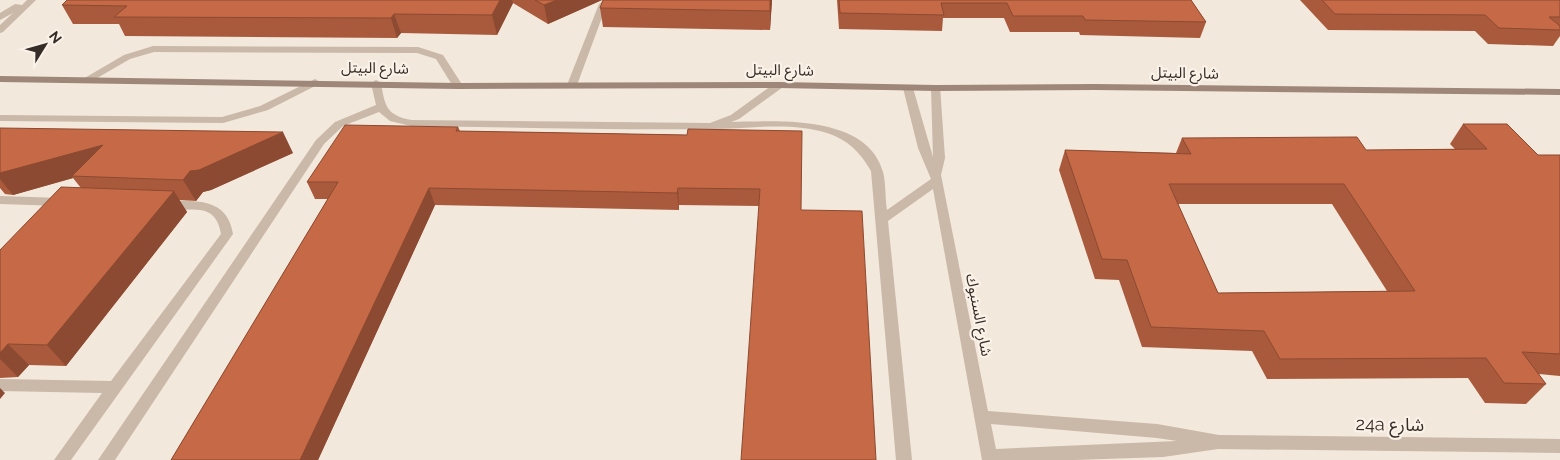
<svg xmlns="http://www.w3.org/2000/svg" width="1560" height="460" font-family="Raleway,'Noto Sans Arabic',sans-serif">
	<style>
		.lines { fill: none; stroke-linecap: round; stroke-linejoin: round }
		.lane { fill: #cab8a8; fill-rule: evenodd }
		.street { fill: #cab8a8; fill-rule: evenodd }
		.secondary { fill: #9e8779; fill-rule: evenodd }
		.wall { fill: #aa5a3c; fill-rule: evenodd }
		.shaded-wall { fill: #8b4a31 }
		.building { fill: #c66946; stroke: #8b4a31; fill-rule: evenodd }
		.labels { text-anchor: middle; dominant-baseline: central; stroke-width: 4.5; stroke-linejoin: round; paint-order: stroke }
		.street-label { font-size: 15px; fill: #372d28; stroke: #faf2e8 }
		.near-street-label { font-size: 18px; fill: #372d28; stroke: #faf2e8 }
	</style>
	<rect width="100%" height="100%" fill="#f2e8dc"/>
	<g class="lines">
		<!-- lane -->
		<path class="lane" d="M 603,1 L 607,4 L 577,85 L 576,87 L 568,87 L 567,85 L 599,4 Z"/>
		<!-- street -->
		<path class="street" d="M 27,0 L 36,0 L 3,32 L 0,33 L 0,25 L 13,13 L 0,20 L 0,13 L 15,4 L 22,5 Z
			M 153,46 L 418,47 L 443,55 L 463,86 L 458,89 L 454,88 L 436,59 L 417,53 L 154,52 L 130,59 L 92,81 L 88,82 L 83,79 L 124,55 Z
			M 315,79 L 320,82 L 319,84 L 268,110 L 223,123 L 0,121 L 0,115 L 222,117 L 260,106 Z
			M 376,80 L 381,83 C 385,106 386,115 411,120 L 710,123 L 731,115 L 775,83 L 783,83 L 783,87 L 739,119 L 731,122 C 777,121 867,114 883,172 C 886,183 885,198 887,210 L 931,179 L 918,148 L 903,88 L 908,85 L 913,88 L 933,157 L 931,88 L 936,85 L 940,86 L 945,158 L 941,175 L 988,411 L 1157,424 L 1219,435 L 1560,439 L 1560,453 L 1218,449 L 1163,457 L 1075,460 L 982,460 L 933,189 L 888,221 L 912,460 L 896,460 L 871,171 C 860,152 848,140 827,133 C 790,121 748,129 710,129 C 610,130 511,127 411,126 L 390,121 L 379,112 L 343,126 L 324,144 L 115,460 L 98,460 L 316,140 L 335,122 L 376,105 L 371,83 ZM 991,424 L 1157,438 L 1177,441 L 996,449 Z
			M 0,196 L 62,198 L 68,202 L 62,206 L 0,204 Z
			M 165,201 C 195,201 227,197 233,234 L 71,460 L 54,460 L 102,393 L 0,391 L 0,379 L 111,381 L 221,234 C 215,197 185,215 161,208 L 159,205 Z"/>
		<!-- secondary -->
		<path class="secondary" d="M 0,76 L 458,83 L 779,82 L 936,85 L 1095,84 L 1560,89 L 1560,95 L 1095,90 L 936,91 L 779,88 L 458,89 L 0,82 Z"/>
	</g>
	<!-- wall -->
	<path class="wall" d="M 67,0 L 602,0 L 548,24 L 513,3 L 497,35 L 401,33 L 397,38 L 125,36 L 119,24 L 73,24 L 62,5 Z
		M 603,0 L 772,0 L 770,30 L 603,27 L 600,8 Z
		M 837,0 L 1191,0 L 1206,22 L 1200,38 L 1080,35 L 1079,32 L 1010,32 L 1004,18 L 943,18 L 942,31 L 839,29 Z
		M 1300,0 L 1560,0 L 1560,36 L 1553,46 L 1488,44 L 1475,31 L 1328,30 Z
		M 1463,124 L 1538,155 L 1560,155 L 1560,376 L 1539,374 L 1546,384 L 1526,404 L 1485,403 L 1468,378 L 1267,379 L 1252,351 L 1142,347 L 1119,280 L 1095,279 L 1059,170 L 1065,150 L 1176,153 L 1182,138 L 1366,150 L 1455,149 L 1450,144 ZM 1178,204 L 1332,204 L 1387,291 L 1218,293 Z
		M 458,127 L 460,131 L 687,135 L 801,210 L 876,460 L 759,206 L 679,205 L 679,210 L 435,205 L 318,460 L 171,460 L 328,199 L 315,199 L 307,182 Z
		M 0,128 L 293,153 L 211,190 L 203,192 L 196,201 L 179,200 L 187,212 L 66,366 L 29,365 L 18,377 L 0,378 L 0,250 L 81,188 L 73,178 L 13,195 L 5,194 L 0,188 Z"/>
	<!-- shaded-wall -->
	<path class="shaded-wall" d="M 500,0 L 512,0 L 513,3 L 497,35 L 492,15 Z
		M 557,0 L 602,0 L 548,24 L 544,5 Z
		M 770,0 L 772,0 L 770,30 Z
		M 394,14 L 401,33 L 397,38 L 391,18 Z
		M 283,132 L 293,153 L 211,190 L 203,192 L 196,201 L 183,180 L 190,171 Z
		M 103,145 L 72,176 L 73,178 L 13,195 L 0,179 L 0,173 Z
		M 429,188 L 435,205 L 318,460 L 300,460 Z
		M 678,188 L 679,205 L 679,210 L 677,193 Z
		M 174,191 L 187,212 L 66,366 L 47,345 Z
		M 8,344 L 29,365 L 18,377 L 0,359 L 0,353 Z
		M 0,388 L 5,393 L 0,399 Z"/>
	<!-- building -->
	<path class="building" d="M 67,0 L 500,0 L 492,15 L 394,14 L 391,18 L 114,17 L 127,6 L 62,5 Z
		M 535,0 L 557,0 L 544,5 Z
		M 603,0 L 770,0 L 770,11 L 600,8 Z
		M 839,0 L 1191,0 L 1206,22 L 1085,20 L 1083,16 L 1013,16 L 1007,3 L 941,3 L 944,15 L 840,13 Z
		M 1322,0 L 1560,0 L 1560,17 L 1549,17 L 1560,26 L 1560,30 L 1499,28 L 1485,15 L 1335,14 Z
		M 1463,124 L 1507,124 L 1538,155 L 1560,155 L 1560,354 L 1522,352 L 1546,384 L 1504,383 L 1486,358 L 1280,359 L 1264,331 L 1151,327 L 1127,260 L 1102,259 L 1065,150 L 1191,154 L 1182,138 L 1357,137 L 1366,150 L 1487,149 ZM 1169,184 L 1344,184 L 1415,291 L 1218,293 Z
		M 345,125 L 458,127 L 456,131 L 574,133 L 687,135 L 688,129 L 802,131 L 801,210 L 862,211 L 876,460 L 741,460 L 760,189 L 678,188 L 677,193 L 429,188 L 300,460 L 171,460 L 338,182 L 307,182 Z
		M 0,128 L 283,132 L 199,170 L 190,171 L 183,180 L 72,176 L 103,145 L 0,173 Z
		M 61,187 L 174,191 L 47,345 L 8,344 L 0,353 L 0,250 Z"/>
	<g class="labels">
		<!-- street labels -->
		<g class="street-label">
			<text transform="translate(375 68) rotate(1)">شارع البيتل</text>
			<text transform="translate(780 70) rotate(1)">شارع البيتل</text>
			<text transform="translate(1185 73) rotate(1)">شارع البيتل</text>
			<text transform="translate(979 315) rotate(79)">شارع السنبوك</text>
		</g>
		<!-- near-street labels -->
		<g class="near-street-label">
			<text transform="translate(1390 424) rotate(1)">24a شارع</text>
		</g>
	</g>
	<!-- north arrow -->
	<g transform="translate(45 45) rotate(53)" stroke="#faf2e8" stroke-width="4" paint-order="stroke">
	<path d="M0-4L9 19L0 12L-9 19Z" fill="#372d28"/>
	<text y="-8" font-size="14" font-weight="bold" text-anchor="middle" fill="#372d28">N</text>
	</g>
</svg>
